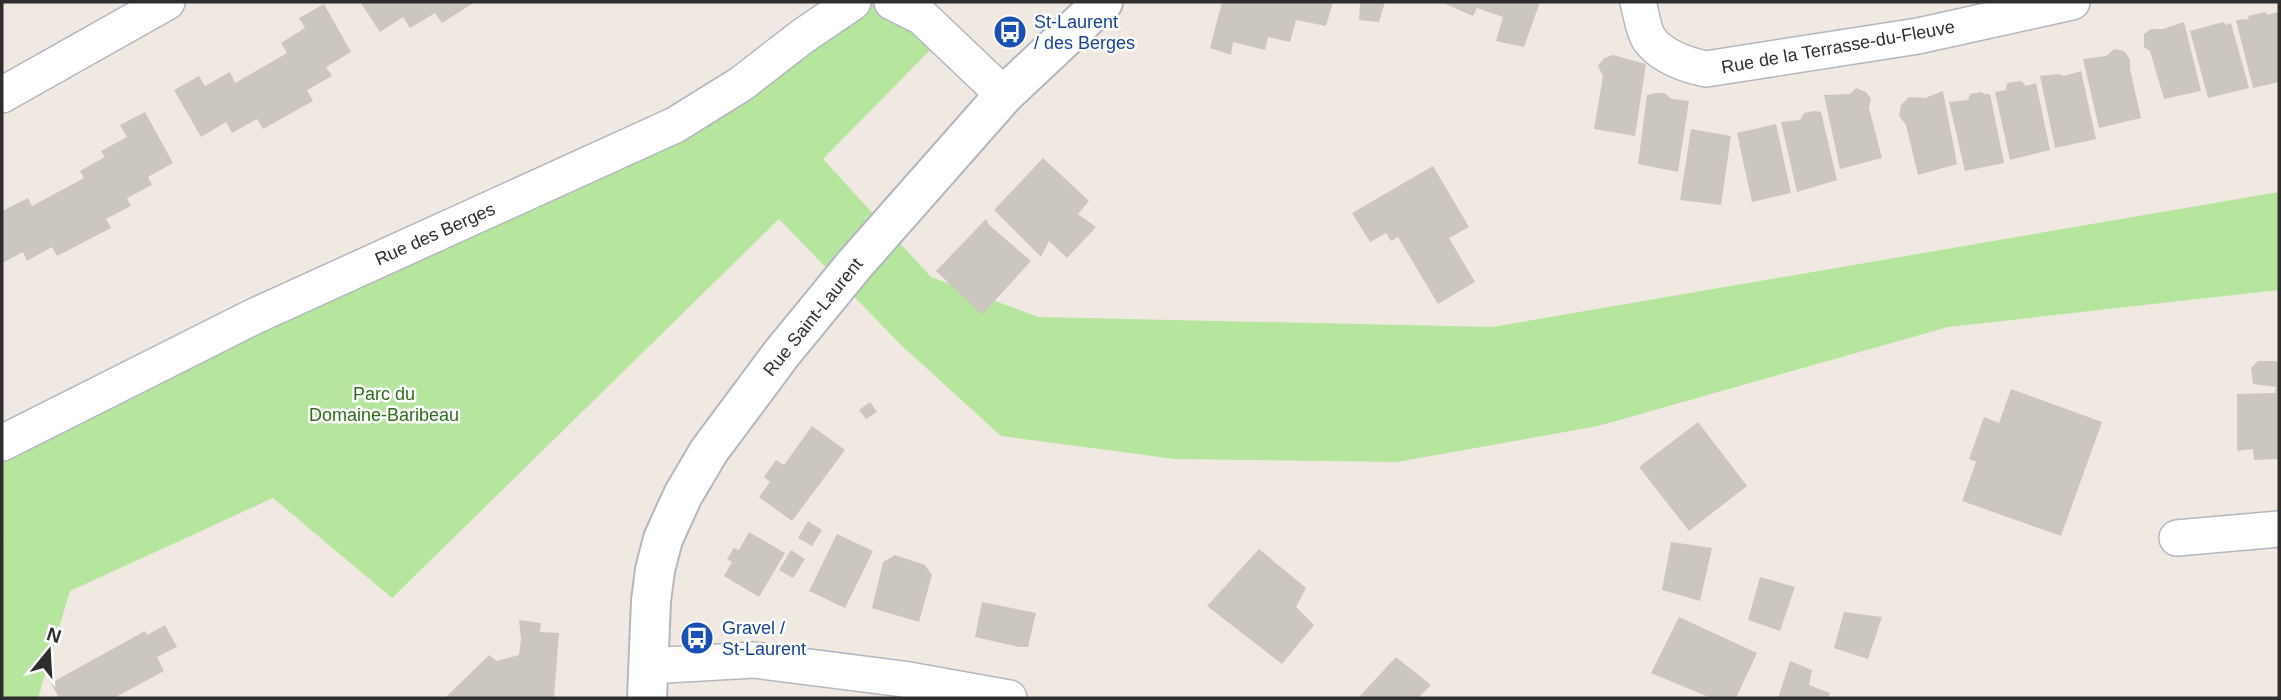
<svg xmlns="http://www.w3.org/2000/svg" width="2281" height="700" font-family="Arial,sans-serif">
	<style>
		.green { fill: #b6e59e }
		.building { fill: #cbc7bf }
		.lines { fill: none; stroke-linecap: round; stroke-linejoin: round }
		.street-casing { stroke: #b4b7c1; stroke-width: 38 }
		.secondary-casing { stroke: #b4b7c1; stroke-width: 42 }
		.street { stroke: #fff; stroke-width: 35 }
		.secondary { stroke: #fff; stroke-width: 38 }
		.labels { text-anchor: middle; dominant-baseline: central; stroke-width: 5; stroke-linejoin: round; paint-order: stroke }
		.transit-label { font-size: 18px; fill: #164399; stroke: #fff; text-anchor: start }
		.street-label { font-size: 18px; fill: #2e2e2e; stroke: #fff }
		.park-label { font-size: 18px; fill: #2c6e1b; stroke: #fff }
	</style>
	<rect width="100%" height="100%" fill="#efe9e1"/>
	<!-- green -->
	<path class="green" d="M 853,2 L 892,2 L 944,36 L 823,159 L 931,277 L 1038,317 L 1492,327 L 2279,192 L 2279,290 L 1948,327 L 1598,426 L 1397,462 L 1175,459 L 1001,436 L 900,344 L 779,219 L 392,598 L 273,498 L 70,591 L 38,698 L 2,698 L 2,547 L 4,540 L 2,538 L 2,443 L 675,125 Z"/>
	<!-- building -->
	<path class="building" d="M 360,2 L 475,2 L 442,23 L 435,13 L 410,28 L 403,17 L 380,32 Z
		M 1222,2 L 1333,2 L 1326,26 L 1296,20 L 1290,42 L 1268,37 L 1265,50 L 1233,42 L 1231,55 L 1210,48 Z
		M 1360,2 L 1385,2 L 1379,22 L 1359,20 Z
		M 1441,2 L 1540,2 L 1524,47 L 1496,41 L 1503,17 L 1477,8 L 1473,16 Z
		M 324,4 L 351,52 L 326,67 L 332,76 L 307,90 L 313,101 L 263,129 L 257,119 L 232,133 L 226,122 L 201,137 L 174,90 L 199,76 L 205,86 L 230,72 L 235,83 L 287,53 L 281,43 L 305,28 L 299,18 Z
		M 2265,12 L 2268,15 L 2277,12 L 2279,20 L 2279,82 L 2253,88 L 2236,20 L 2249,19 L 2248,16 Z
		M 2184,22 L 2201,91 L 2164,99 L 2150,51 L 2144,47 L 2144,34 L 2151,29 L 2163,29 Z
		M 2223,22 L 2226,25 L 2231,23 L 2249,88 L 2208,98 L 2190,31 Z
		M 2114,49 L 2124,51 L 2130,59 L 2130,69 L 2141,118 L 2099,128 L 2083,59 L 2106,56 Z
		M 1613,55 L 1646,64 L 1635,136 L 1594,129 L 1603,76 L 1598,66 L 1604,58 Z
		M 2081,71 L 2096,139 L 2055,148 L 2040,76 L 2059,74 L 2064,76 Z
		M 2021,81 L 2026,86 L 2036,83 L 2050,150 L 2010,160 L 1995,92 L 2006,90 L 2007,83 Z
		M 1856,88 L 1866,92 L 1871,99 L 1869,108 L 1882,158 L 1840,169 L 1824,95 L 1850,94 Z
		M 1943,91 L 1957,164 L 1918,175 L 1906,125 L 1899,116 L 1901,105 L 1909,97 L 1925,98 Z
		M 1981,92 L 1984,94 L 1990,94 L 2004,163 L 1965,171 L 1949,102 L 1968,100 L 1970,94 Z
		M 1656,93 L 1664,93 L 1672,99 L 1689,101 L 1678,172 L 1638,164 L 1647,95 Z
		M 1814,111 L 1821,112 L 1837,180 L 1797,192 L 1781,122 L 1800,120 L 1804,113 Z
		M 145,112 L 173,163 L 148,177 L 152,185 L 127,198 L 131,206 L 106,219 L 111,228 L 57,256 L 52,247 L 27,261 L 23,252 L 2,263 L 2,211 L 28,198 L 32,206 L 84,178 L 80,171 L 105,157 L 101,151 L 127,137 L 120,125 Z
		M 1776,124 L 1791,193 L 1752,202 L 1737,133 Z
		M 1691,129 L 1731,136 L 1721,205 L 1680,200 Z
		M 1043,158 L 1089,201 L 1078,214 L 1096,227 L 1067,258 L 1049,241 L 1041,257 L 994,210 Z
		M 1433,166 L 1469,227 L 1449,238 L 1475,282 L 1438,304 L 1398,237 L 1391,241 L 1386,233 L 1370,242 L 1352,213 Z
		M 986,219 L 989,225 L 1031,261 L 982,315 L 936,271 Z
		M 2258,361 L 2276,361 L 2279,364 L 2279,459 L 2254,460 L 2253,449 L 2237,451 L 2237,394 L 2275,393 L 2276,387 L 2253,384 L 2251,368 Z
		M 2011,389 L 2102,422 L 2061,536 L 1962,501 L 1976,462 L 1969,459 L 1984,417 L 1999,423 Z
		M 870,402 L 877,412 L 866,419 L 859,410 Z
		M 1698,422 L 1747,486 L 1689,531 L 1639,467 Z
		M 812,426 L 845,450 L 792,521 L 759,497 L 770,482 L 764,477 L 776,460 L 784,465 Z
		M 808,521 L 822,530 L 812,546 L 798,538 Z
		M 749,532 L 785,553 L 759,597 L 724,576 L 732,562 L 727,559 L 734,548 L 739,550 Z
		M 837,534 L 873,551 L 845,608 L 809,591 Z
		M 1671,542 L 1712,548 L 1700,601 L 1662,590 Z
		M 1259,549 L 1306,588 L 1296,607 L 1314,625 L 1282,664 L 1207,606 Z
		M 791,550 L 805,559 L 793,578 L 779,570 Z
		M 895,555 L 925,565 L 932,575 L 919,622 L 872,608 L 883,562 Z
		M 1760,577 L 1795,587 L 1780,631 L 1748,620 Z
		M 982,602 L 1036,613 L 1028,647 L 1019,647 L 975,637 Z
		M 1844,612 L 1882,617 L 1868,659 L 1834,648 Z
		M 1679,617 L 1757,653 L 1736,698 L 1711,698 L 1651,673 Z
		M 519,620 L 541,623 L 540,632 L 559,633 L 554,698 L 445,698 L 489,655 L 497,661 L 519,655 L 521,639 Z
		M 165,625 L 177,647 L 157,657 L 164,671 L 114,698 L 59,698 L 51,683 L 145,631 L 147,635 Z
		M 1396,657 L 1431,685 L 1418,698 L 1358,698 Z
		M 1790,661 L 1812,670 L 1809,685 L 1830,693 L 1828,698 L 1778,698 Z"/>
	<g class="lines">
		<defs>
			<path id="street" d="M 892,2 L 922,17 L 1004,95
				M 1638,2 C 1641,12 1643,30 1649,39 C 1662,57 1687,65 1706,69 L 1918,36 L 2072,2
				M 2,95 L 167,2
				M 2,443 L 257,315 L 675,125 L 741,84 L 803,36 L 853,2
				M 2177,538 L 2279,529
				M 648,666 L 754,660 L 903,679 L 1009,698"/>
			<path id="secondary" d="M 647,698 L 651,601 L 655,570 L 663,539 L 683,495 L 709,451 L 782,353 L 855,264 L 1004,95 L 1103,2"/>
		</defs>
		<!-- street casing -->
		<use href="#street" class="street-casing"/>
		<!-- secondary casing -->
		<use href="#secondary" class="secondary-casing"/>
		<!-- street -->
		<use href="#street" class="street"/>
		<!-- secondary -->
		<use href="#secondary" class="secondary"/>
	</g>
	<!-- icons -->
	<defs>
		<symbol id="bus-disc" viewBox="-11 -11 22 22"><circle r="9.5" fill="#1a4fb4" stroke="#fff"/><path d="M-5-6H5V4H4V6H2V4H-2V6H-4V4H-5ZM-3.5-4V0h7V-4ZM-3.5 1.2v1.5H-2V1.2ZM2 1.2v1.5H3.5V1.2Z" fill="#fff"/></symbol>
	</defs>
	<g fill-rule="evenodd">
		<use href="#bus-disc" x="991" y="13" width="38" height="38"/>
		<use href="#bus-disc" x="678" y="619" width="38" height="38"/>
	</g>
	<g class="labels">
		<!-- transit labels -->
		<g class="transit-label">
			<text x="1034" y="22">St-Laurent<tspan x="1034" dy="21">/ des Berges</tspan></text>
			<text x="722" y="628">Gravel /<tspan x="722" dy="21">St-Laurent</tspan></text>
		</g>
		<!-- street labels -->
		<g class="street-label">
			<text transform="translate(1838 47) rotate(-10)">Rue de la Terrasse-du-Fleuve</text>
			<text transform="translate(435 234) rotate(-24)">Rue des Berges</text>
			<text transform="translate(813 317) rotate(-51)">Rue Saint-Laurent</text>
		</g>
		<!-- park labels -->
		<g class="park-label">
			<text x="384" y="394">Parc du<tspan x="384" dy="21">Domaine-Baribeau</tspan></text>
		</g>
	</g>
	<!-- border -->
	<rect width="2281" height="700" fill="none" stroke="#2e2e2e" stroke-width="7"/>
	<!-- north arrow -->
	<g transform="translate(49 651) rotate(18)" stroke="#ffffff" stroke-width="5" paint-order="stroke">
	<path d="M0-5L12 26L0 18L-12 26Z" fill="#2e2e2e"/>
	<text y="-10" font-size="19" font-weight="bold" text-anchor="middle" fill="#2e2e2e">N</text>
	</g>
</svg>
